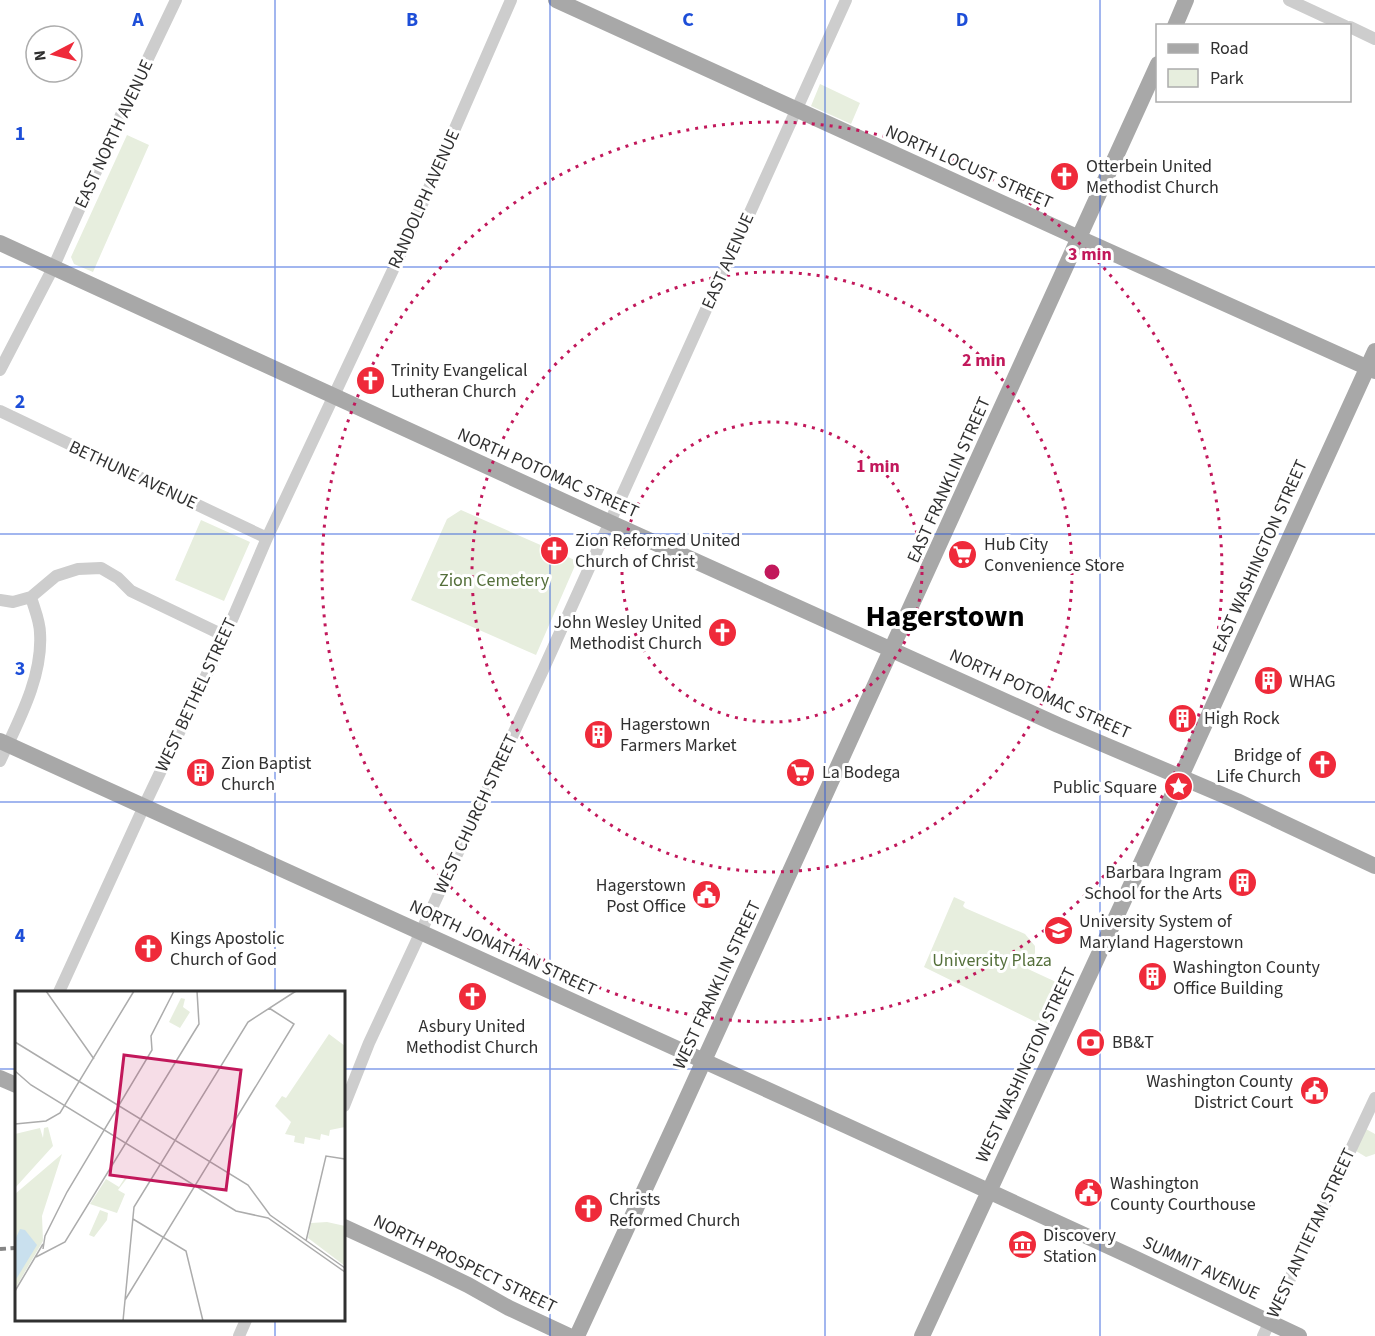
<svg xmlns="http://www.w3.org/2000/svg" width="1375" height="1336" font-family="'Source Sans 3',sans-serif">
	<style>
		.green { fill: #e7eede }
		.lines { fill: none; stroke-linecap: round; stroke-linejoin: round }
		.minor { stroke: #cdcdcd; stroke-width: 12 }
		.major { stroke: #a8a8a8; stroke-width: 16 }
		.rail { stroke: #858585; stroke-width: 4; stroke-dasharray: 6 4.5; stroke-linecap: butt }
		.grid { fill: none; stroke: #1d4ed8; stroke-width: 1.5; stroke-opacity: 0.55 }
		.ring { fill: none; stroke: #c2185b; stroke-width: 3; stroke-dasharray: 3 6 }
		.labels { text-anchor: middle; dominant-baseline: central; stroke-width: 6; stroke-linejoin: round; paint-order: stroke }
		.street-label { font-size: 18px; fill: #303030; stroke: #fff }
		.poi-label { font-size: 18px; fill: #303030; stroke: #fff; text-anchor: start }
		.park-label { font-size: 18px; fill: #546f3a; stroke: #fff }
		.town-label { font-size: 30px; font-weight: bold; fill: #000; stroke: #fff }
		.inset-road { fill: none; stroke: #acacac; stroke-width: 1.5 }
		.view { fill: #c2185b; fill-opacity: 0.15; stroke: #c2185b; stroke-width: 3 }
		.inset-edge { fill: none; stroke: #303030; stroke-width: 3 }
		.grid-label { font-size: 20px; text-anchor: middle; font-weight: bold; fill: #1d4ed8; stroke: #fff; stroke-width: 6; stroke-linejoin: round; paint-order: stroke }
		.centre { fill: #c2185b; stroke: #fff; stroke-width: 3 }
		.ring-label { font-size: 18px; text-anchor: middle; font-weight: bold; fill: #c2185b; stroke: #fff; stroke-width: 6; stroke-linejoin: round; paint-order: stroke }
	</style>
	<rect width="100%" height="100%" fill="#fff"/>
	<!-- green -->
	<path class="green" d="M 820,84 L 860,103 L 851,124 L 811,106 Z
		M 127,135 L 149,145 L 93,272 L 74,264 L 71,257 Z
		M 461,510 L 577,561 L 536,655 L 411,600 L 447,519 Z
		M 201,520 L 250,542 L 224,601 L 175,580 Z
		M 954,897 L 965,902 L 963,906 L 965,908 L 1025,934 L 1035,946 L 1035,953 L 1028,969 L 1069,988 L 1050,1029 L 924,967 Z
		M 1366,1129 L 1375,1134 L 1375,1154 L 1366,1157 L 1356,1151 Z"/>
	<g class="lines">
		<!-- minor -->
		<path class="minor" d="M 1289,0 L 1345,26
			M 1350,27 L 1375,39
			M 0,370 L 53,268 L 122,113 L 176,0
			M 0,411 L 267,538
			M 0,600 L 13,602 L 31,597 L 56,576 L 78,569 L 101,568 L 118,578 L 131,591 L 225,636
			M 0,761 C 18,722 43,677 40,633 C 40,621 34,608 31,597
			M 59,992 L 146,802 L 225,636 L 267,538 L 399,257 L 511,0
			M 344,1106 L 369,1043 L 543,670 L 846,0
			M 239,1336 L 246,1320
			M 1263,1336 L 1375,1098"/>
		<!-- major -->
		<path class="major" d="M 556,0 L 1079,238 L 1375,371
			M 1175,26 L 1186,0
			M 0,243 L 600,518 L 1058,725 L 1237,801 L 1375,866
			M 0,741 L 847,1126 L 1132,1257 L 1299,1336
			M 0,1078 L 16,1085
			M 344,1227 L 431,1267 L 468,1285 L 509,1308 L 569,1336
			M 577,1336 C 773,913 967,489 1158,64
			M 922,1336 L 1162,818 L 1375,351"/>
		<!-- rail -->
		<path class="rail" d="M 0,1249 L 16,1248"/>
	</g>
	<!-- grid -->
	<path class="grid" d="M 275,0 L 275,992M 550,0 L 550,1336M 825,0 L 825,1336M 1100,0 L 1100,1336M 0,267 L 1375,267M 0,534 L 1375,534M 0,802 L 1375,802M 0,1069 L 16,1069M 344,1069 L 1375,1069M 275,1320 L 275,1336"/>
	<!-- distance rings -->
	<g class="ring">
		<circle cx="772" cy="572" r="150"/>
		<circle cx="772" cy="572" r="300"/>
		<circle cx="772" cy="572" r="450"/>
	</g>
	<!-- icons -->
	<defs>
		<symbol id="church-disc" viewBox="-11 -11 22 22"><circle r="9.5" fill="#ef2a3a" stroke="#fff"/><path d="M-1.2-6h2.4v3.5h3.3v2.4h-3.3V6h-2.4V-.1h-3.3v-2.4h3.3Z" fill="#fff"/></symbol>
		<symbol id="supermarket-disc" viewBox="-11 -11 22 22"><circle r="9.5" fill="#ef2a3a" stroke="#fff"/><path d="M-6-5.5h2.5l.6 2H6L4.5 2H-2.5L-4.4-4H-6ZM-1.5 3.2a1.3 1.3 0 1 0 .1 0ZM3 3.2a1.3 1.3 0 1 0 .1 0Z" fill="#fff"/></symbol>
		<symbol id="building-disc" viewBox="-11 -11 22 22"><circle r="9.5" fill="#ef2a3a" stroke="#fff"/><path d="M-4-6H4V6H1V3H-1V6H-4ZM-2.5-4.3h1.7v1.8h-1.7ZM.8-4.3h1.7v1.8H.8ZM-2.5-1h1.7V.8h-1.7ZM.8-1h1.7V.8H.8Z" fill="#fff"/></symbol>
		<symbol id="sight-disc" viewBox="-11 -11 22 22"><circle r="9.5" fill="#ef2a3a" stroke="#fff"/><path d="M0-6L1.8-2.2L6-1.7L2.9 1.2L3.7 5.4L0 3.3L-3.7 5.4L-2.9 1.2L-6-1.7L-1.8-2.2Z" fill="#fff"/></symbol>
		<symbol id="civic-disc" viewBox="-11 -11 22 22"><circle r="9.5" fill="#ef2a3a" stroke="#fff"/><path d="M-.6-6.5H3V-4.5H.6V-3L4-1V1h2V6H-6V1h2V-1L-.6-3ZM-1.2 2.5V6h2.4V2.5Z" fill="#fff"/></symbol>
		<symbol id="university-disc" viewBox="-11 -11 22 22"><circle r="9.5" fill="#ef2a3a" stroke="#fff"/><path d="M0-5L7-2L0 1L-7-2ZM-4 1L0 2.5L4 1V4Q0 6-4 4Z" fill="#fff"/></symbol>
		<symbol id="bank-disc" viewBox="-11 -11 22 22"><circle r="9.5" fill="#ef2a3a" stroke="#fff"/><path d="M-6-4H6V4H-6ZM0-2.3a2.3 2.3 0 1 0 0 4.6a2.3 2.3 0 1 0 0-4.6Z" fill="#fff"/></symbol>
		<symbol id="museum-disc" viewBox="-11 -11 22 22"><circle r="9.5" fill="#ef2a3a" stroke="#fff"/><path d="M0-6L6-3V-2H-6V-3ZM-5-1h2V3h-2ZM-1-1h2V3h-2ZM3-1h2V3H3ZM-6 4H6V6H-6Z" fill="#fff"/></symbol>
	</defs>
	<g fill-rule="evenodd">
		<use href="#church-disc" x="1048" y="160" width="33" height="33"/>
		<use href="#church-disc" x="354" y="364" width="33" height="33"/>
		<use href="#church-disc" x="538" y="534" width="33" height="33"/>
		<use href="#supermarket-disc" x="946" y="538" width="33" height="33"/>
		<use href="#church-disc" x="706" y="616" width="33" height="33"/>
		<use href="#building-disc" x="1252" y="664" width="33" height="33"/>
		<use href="#building-disc" x="1166" y="702" width="33" height="33"/>
		<use href="#building-disc" x="582" y="718" width="33" height="33"/>
		<use href="#church-disc" x="1306" y="748" width="33" height="33"/>
		<use href="#supermarket-disc" x="784" y="756" width="33" height="33"/>
		<use href="#building-disc" x="184" y="756" width="33" height="33"/>
		<use href="#sight-disc" x="1162" y="770" width="33" height="33"/>
		<use href="#building-disc" x="1226" y="866" width="33" height="33"/>
		<use href="#civic-disc" x="690" y="878" width="33" height="33"/>
		<use href="#university-disc" x="1042" y="914" width="33" height="33"/>
		<use href="#church-disc" x="132" y="932" width="33" height="33"/>
		<use href="#building-disc" x="1136" y="960" width="33" height="33"/>
		<use href="#church-disc" x="456" y="980" width="33" height="33"/>
		<use href="#bank-disc" x="1074" y="1026" width="33" height="33"/>
		<use href="#civic-disc" x="1298" y="1074" width="33" height="33"/>
		<use href="#civic-disc" x="1072" y="1176" width="33" height="33"/>
		<use href="#church-disc" x="572" y="1192" width="33" height="33"/>
		<use href="#museum-disc" x="1006" y="1228" width="33" height="33"/>
	</g>
	<g class="labels">
		<!-- street labels -->
		<g class="street-label">
			<text transform="translate(114 134) rotate(-65)">EAST NORTH AVENUE</text>
			<text transform="translate(969 167) rotate(24)">NORTH LOCUST STREET</text>
			<text transform="translate(424 199) rotate(-66)">RANDOLPH AVENUE</text>
			<text transform="translate(728 261) rotate(-66)">EAST AVENUE</text>
			<text transform="translate(548 473) rotate(24)">NORTH POTOMAC STREET</text>
			<text transform="translate(133 475) rotate(25)">BETHUNE AVENUE</text>
			<text transform="translate(949 480) rotate(-66)">EAST FRANKLIN STREET</text>
			<text transform="translate(1260 556) rotate(-66)">EAST WASHINGTON STREET</text>
			<text transform="translate(1040 694) rotate(24)">NORTH POTOMAC STREET</text>
			<text transform="translate(196 695) rotate(-65)">WEST BETHEL STREET</text>
			<text transform="translate(476 814) rotate(-65)">WEST CHURCH STREET</text>
			<text transform="translate(503 948) rotate(25)">NORTH JONATHAN STREET</text>
			<text transform="translate(717 985) rotate(-65)">WEST FRANKLIN STREET</text>
			<text transform="translate(1026 1065) rotate(-65)">WEST WASHINGTON STREET</text>
			<text transform="translate(1311 1233) rotate(-65)">WEST ANTIETAM STREET</text>
			<text transform="translate(465 1264) rotate(26)">NORTH PROSPECT STREET</text>
			<text transform="translate(1201 1268) rotate(25)">SUMMIT AVENUE</text>
		</g>
		<!-- poi labels -->
		<g class="poi-label">
			<text x="1086" y="166">Otterbein United<tspan x="1086" dy="21">Methodist Church</tspan></text>
			<text x="391" y="370">Trinity Evangelical<tspan x="391" dy="21">Lutheran Church</tspan></text>
			<text x="575" y="540">Zion Reformed United<tspan x="575" dy="21">Church of Christ</tspan></text>
			<text x="984" y="544">Hub City<tspan x="984" dy="21">Convenience Store</tspan></text>
			<text x="702" y="622" text-anchor="end">John Wesley United<tspan x="702" dy="21">Methodist Church</tspan></text>
			<text x="1289" y="681">WHAG</text>
			<text x="1204" y="718">High Rock</text>
			<text x="620" y="724">Hagerstown<tspan x="620" dy="21">Farmers Market</tspan></text>
			<text x="1301" y="755" text-anchor="end">Bridge of<tspan x="1301" dy="21">Life Church</tspan></text>
			<text x="221" y="763">Zion Baptist<tspan x="221" dy="21">Church</tspan></text>
			<text x="822" y="772">La Bodega</text>
			<text x="1157" y="787" text-anchor="end">Public Square</text>
			<text x="1222" y="872" text-anchor="end">Barbara Ingram<tspan x="1222" dy="21">School for the Arts</tspan></text>
			<text x="686" y="885" text-anchor="end">Hagerstown<tspan x="686" dy="21">Post Office</tspan></text>
			<text x="1079" y="921">University System of<tspan x="1079" dy="21">Maryland Hagerstown</tspan></text>
			<text x="170" y="938">Kings Apostolic<tspan x="170" dy="21">Church of God</tspan></text>
			<text x="1173" y="967">Washington County<tspan x="1173" dy="21">Office Building</tspan></text>
			<text x="472" y="1026" text-anchor="middle">Asbury United<tspan x="472" dy="21">Methodist Church</tspan></text>
			<text x="1112" y="1042">BB&amp;T</text>
			<text x="1293" y="1081" text-anchor="end">Washington County<tspan x="1293" dy="21">District Court</tspan></text>
			<text x="1110" y="1183">Washington<tspan x="1110" dy="21">County Courthouse</tspan></text>
			<text x="609" y="1199">Christs<tspan x="609" dy="21">Reformed Church</tspan></text>
			<text x="1043" y="1235">Discovery<tspan x="1043" dy="21">Station</tspan></text>
		</g>
		<!-- park labels -->
		<g class="park-label">
			<text x="494" y="580">Zion Cemetery</text>
			<text x="992" y="960">University Plaza</text>
		</g>
		<!-- town labels -->
		<g class="town-label">
			<text x="945" y="616">Hagerstown</text>
		</g>
	</g>
	<!-- overview -->
	<g transform="translate(15 991)">
		<rect width="330" height="330" fill="#fff"/>
		<path d="M 166,7 L 170,8 L 168,16 L 175,21 L 165,37 L 154,31 ZM 314,43 L 330,55 L 330,136 L 315,139 L 314,145 L 306,143 L 305,149 L 290,146 L 289,153 L 279,151 L 280,145 L 270,143 L 276,131 L 260,115 L 267,105 L 271,107 ZM 33,136 L 38,155 L 0,197 L 0,143 L 25,137 L 28,147 L 29,137 ZM 47,163 L 27,225 L 28,250 L 0,298 L 0,203 ZM 111,185 L 113,186 L 103,199 L 110,203 L 102,222 L 75,213 L 91,188 L 104,196 ZM 85,219 L 93,222 L 92,229 L 79,246 L 74,244 ZM 312,231 L 330,235 L 330,275 L 293,247 L 296,232 Z" fill="#e7eede"/>
		<path d="M 5,238 L 10,239 L 22,254 L 0,290 L 0,249 Z" fill="#c9e0ee"/>
		<path class="inset-road" d="M 31,0 L 79,68M 0,51 L 233,194 L 255,224 L 330,277M 0,80 L 16,94 L 221,220 L 253,227 L 330,281M 0,133 L 31,130 L 45,122 L 119,0M 118,228 L 171,260 L 188,330M 291,250 L 311,165 L 330,168M 28,258 L 30,245 L 52,201 L 137,59 L 136,45 L 159,0M 21,266 L 50,251 L 179,41 L 184,33 L 182,0M 0,300 L 28,253M 110,309 L 279,33 L 254,17M 108,330 L 119,216 L 233,31 L 281,0"/>
		<path class="view" d="M 109,64 L 226,79 L 211,199 L 95,184 Z"/>
		<rect width="330" height="330" class="inset-edge"/>
	</g>
	<g class="grid-label">
		<text x="138" y="26">A</text>
		<text x="412" y="26">B</text>
		<text x="688" y="26">C</text>
		<text x="962" y="26">D</text>
		<text x="20" y="140">1</text>
		<text x="20" y="408">2</text>
		<text x="20" y="675">3</text>
		<text x="20" y="942">4</text>
	</g>
	<circle cx="772" cy="572" r="9" class="centre"/>
	<g class="ring-label">
		<text x="1090" y="260">3 min</text>
		<text x="984" y="366">2 min</text>
		<text x="878" y="472">1 min</text>
	</g>
	<!-- legend -->
	<rect x="1156" y="24" width="195" height="78" fill="#ffffff" stroke="#acacac" stroke-width="1.5"/>
	<rect x="1168" y="44" width="30" height="9" fill="#a8a8a8" stroke="#acacac" stroke-width="1.5"/>
	<text x="1210" y="54" font-size="18" fill="#303030">Road</text>
	<rect x="1168" y="69" width="30" height="18" fill="#e7eede" stroke="#acacac" stroke-width="1.5"/>
	<text x="1210" y="84" font-size="18" fill="#303030">Park</text>
	<!-- north arrow -->
	<g transform="translate(54 54) rotate(263)"><circle r="28" fill="#ffffff" stroke="#acacac" stroke-width="1.5"/>
	<path d="M0-4.5L10 22L0 15L-10 22Z" fill="#ef2a3a"/>
	<text y="-9" font-size="16" font-weight="bold" text-anchor="middle" fill="#303030">N</text>
	</g>
</svg>
